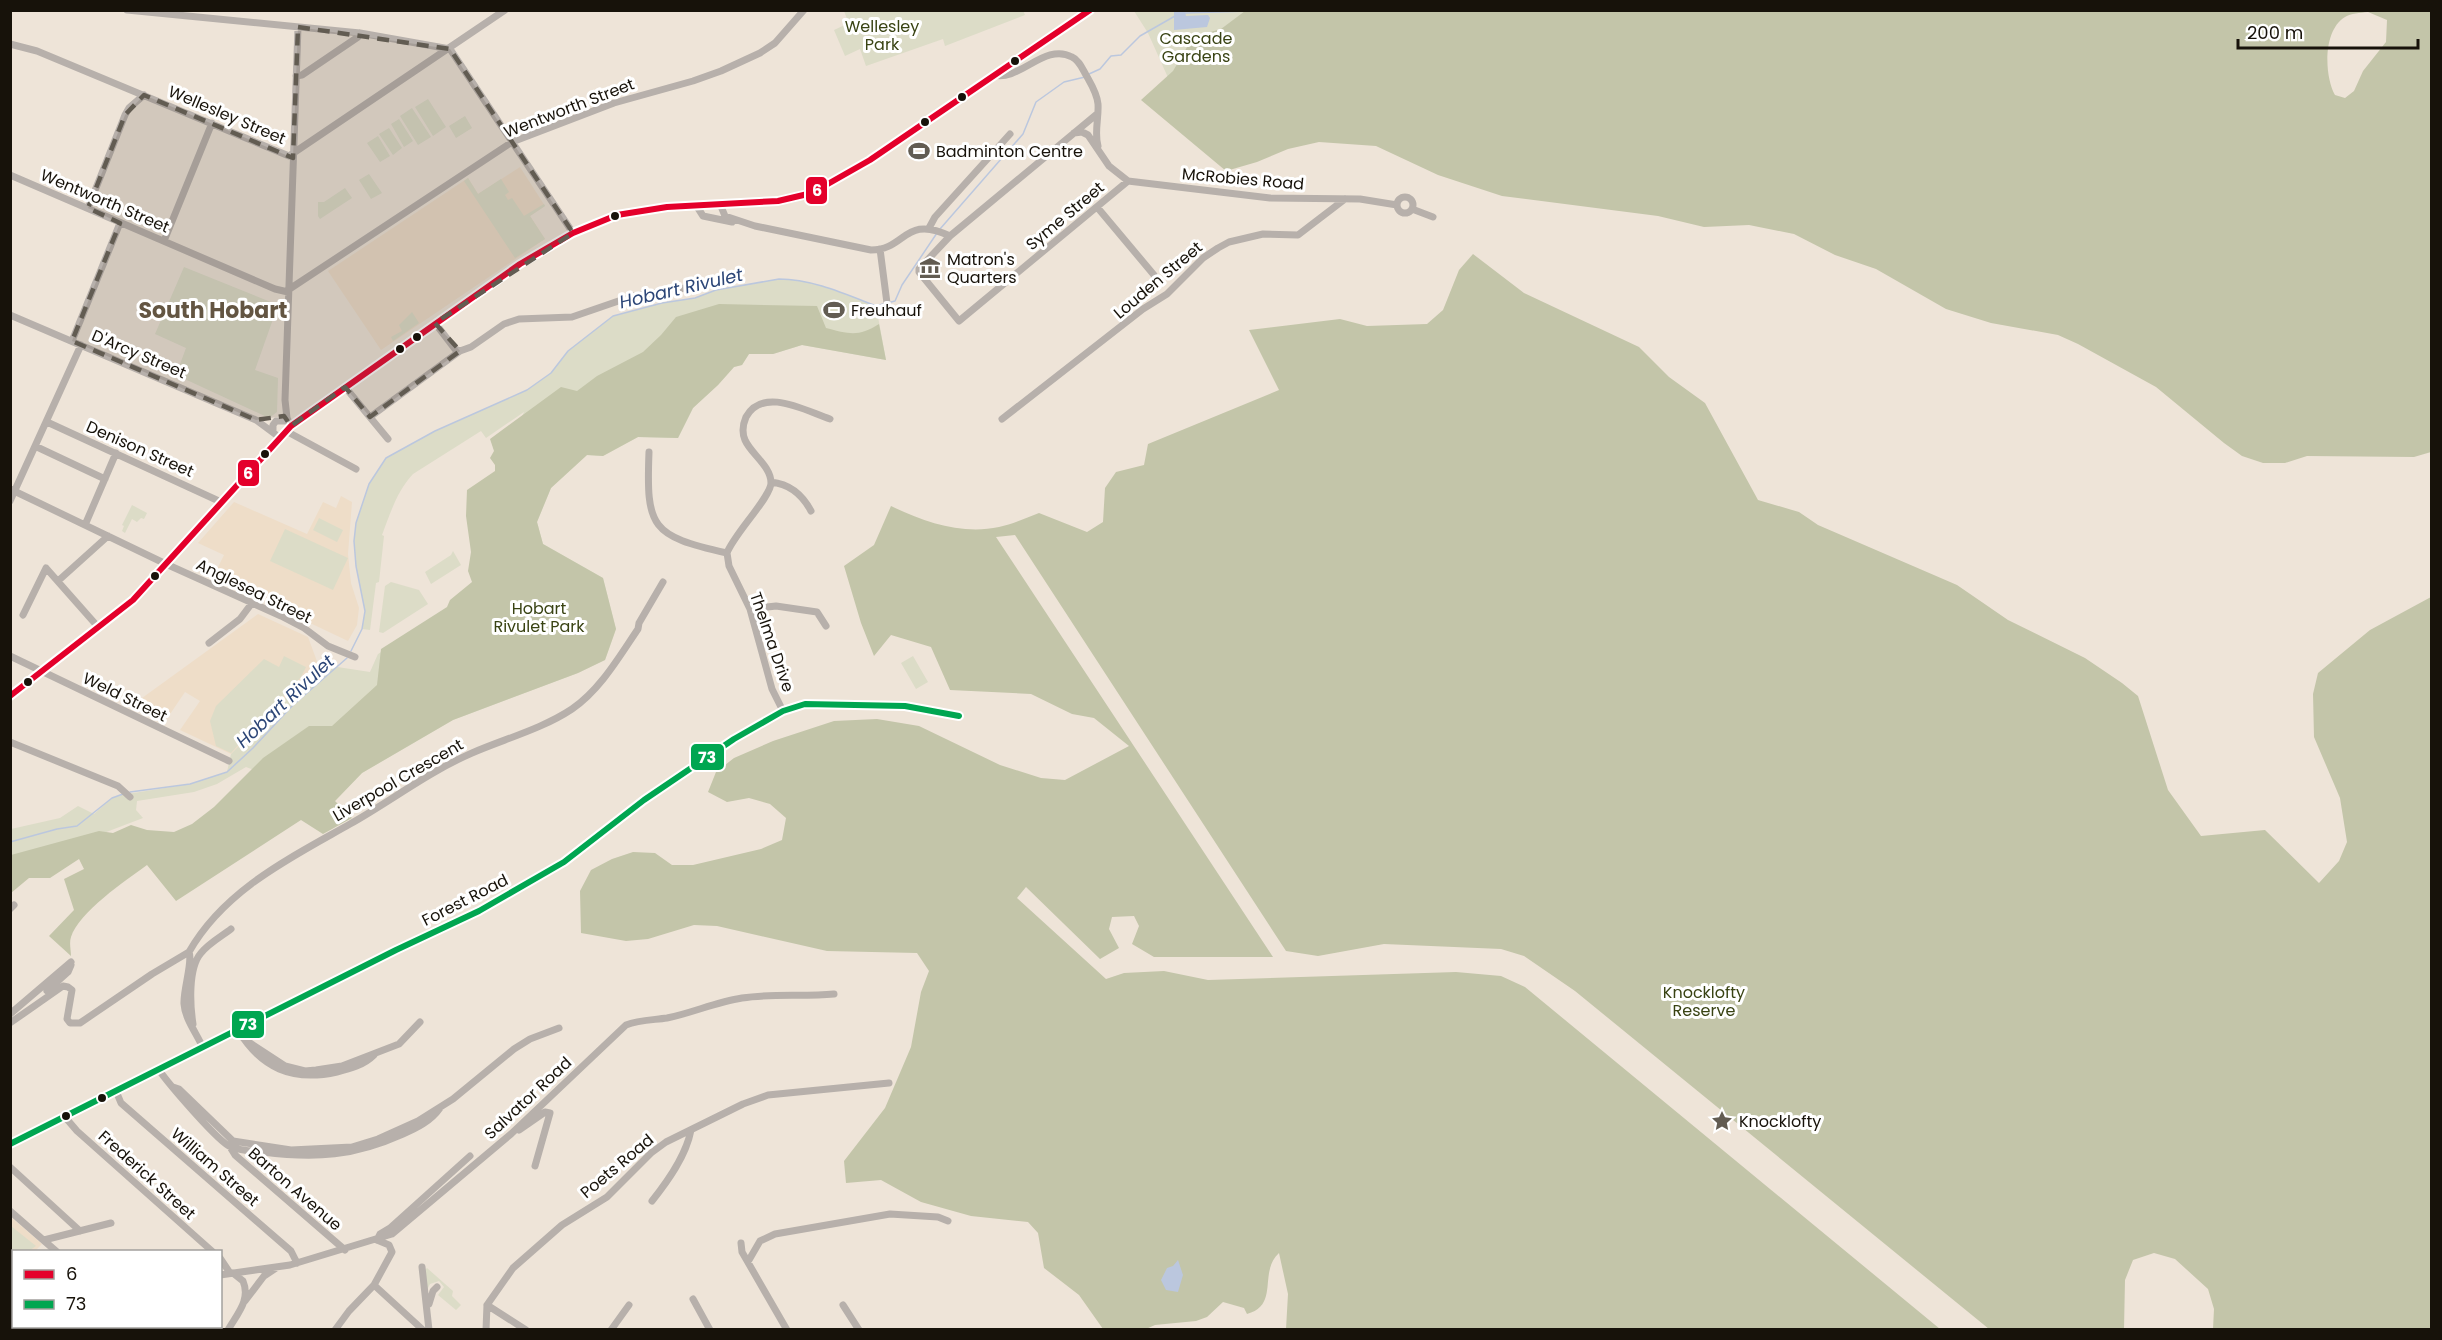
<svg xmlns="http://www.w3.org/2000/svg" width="2442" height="1340" font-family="Poppins,sans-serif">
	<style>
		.built { fill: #eeddc8 }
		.green { fill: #dcdcc7 }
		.forest { fill: #c3c5a9; fill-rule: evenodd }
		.water { fill: #bbc7de }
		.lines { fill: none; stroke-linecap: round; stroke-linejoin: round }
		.stream { stroke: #bbc7de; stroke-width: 1.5 }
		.minor { stroke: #b7b0ab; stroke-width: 7 }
		.bus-1-casing { stroke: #fff; stroke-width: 10 }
		.bus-2-casing { stroke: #fff; stroke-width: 10 }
		.bus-1 { stroke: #e4002b; stroke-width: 6 }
		.bus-2 { stroke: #00a651; stroke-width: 6 }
		.marked { fill: #625c52; fill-opacity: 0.2; stroke: #625c52; stroke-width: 4.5; stroke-dasharray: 12 8; stroke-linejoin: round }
		.bus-dot { fill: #17120a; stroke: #fff; stroke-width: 2 }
		.labels { text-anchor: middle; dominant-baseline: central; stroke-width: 6; stroke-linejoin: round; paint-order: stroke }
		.park-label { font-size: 16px; fill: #394313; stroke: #fff }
		.street-label { font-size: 16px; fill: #17120a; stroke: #fff }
		.poi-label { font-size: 16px; fill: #17120a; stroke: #fff; text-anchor: start }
		.water-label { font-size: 18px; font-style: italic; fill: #2c4677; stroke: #fff }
		.district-label { font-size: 22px; font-weight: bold; fill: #635542; stroke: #fff }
		.line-badge { stroke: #fff; stroke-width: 2 }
		.badge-label { font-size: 16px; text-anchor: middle; font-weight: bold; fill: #fff }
	</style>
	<rect width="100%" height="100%" fill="#eee4d8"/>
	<!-- built -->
	<path class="built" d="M 520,167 L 545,206 L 530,216 L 545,239 L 381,350 L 328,271 L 468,178 L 478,194 Z
		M 341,496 L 352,502 L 348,554 L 351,583 L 359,608 L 357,625 L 348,641 L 213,577 L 224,555 L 198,543 L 234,502 L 307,534 L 323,502 L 336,508 Z
		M 258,614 L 308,637 L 318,664 L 231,754 L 180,730 L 200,701 L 185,692 L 164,723 L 131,706 Z
		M 11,1217 L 42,1244 L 35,1251 L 14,1252 L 14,1320 L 11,1321 Z"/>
	<!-- green -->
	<path class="green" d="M 1023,10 L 1025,15 L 945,46 L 943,39 L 866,66 L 860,49 L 845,56 L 834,30 L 849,23 L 858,47 L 844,11 Z
		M 1134,11 L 1266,11 L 1174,91 L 1148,33 Z
		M 428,99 L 446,127 L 433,136 L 415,107 Z
		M 412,108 L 431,137 L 418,145 L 400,116 Z
		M 465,116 L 472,128 L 456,138 L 449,126 Z
		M 399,119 L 413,141 L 404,147 L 391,124 Z
		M 389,128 L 402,148 L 393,155 L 379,134 Z
		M 378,136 L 390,156 L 380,162 L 367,143 Z
		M 369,174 L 382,193 L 371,199 L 359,180 Z
		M 468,178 L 478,194 L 501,179 L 509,192 L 505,195 L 508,200 L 512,198 L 524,216 L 544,204 L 545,206 L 530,216 L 545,239 L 515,258 L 464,181 Z
		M 345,188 L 352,198 L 320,219 L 318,216 L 318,202 L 324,202 Z
		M 184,267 L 278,305 L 255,370 L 278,378 L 277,412 L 269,418 L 176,375 L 186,348 L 155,334 Z
		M 779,279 C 812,279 845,294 876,306 L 886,360 L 802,345 L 773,354 L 749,354 L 742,365 L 734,367 L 718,385 L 693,408 L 678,438 L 638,437 L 603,456 L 587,455 L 551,488 L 537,522 L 543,544 L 603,578 L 616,629 L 605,660 L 578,673 L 453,720 L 362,773 L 335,801 L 246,767 L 217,784 L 194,792 L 137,801 L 136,810 L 143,818 L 54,852 L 11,863 L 11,829 L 60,818 L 78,806 L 94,814 L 112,798 L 121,795 L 190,784 L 227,772 L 231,754 L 318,664 L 370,672 L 378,654 L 447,610 L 483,580 L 475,520 L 524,412 L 486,438 L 481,431 L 413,474 C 397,491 390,514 382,535 L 384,536 L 379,582 L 376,583 L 370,630 L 362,629 L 365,611 L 356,566 L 354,541 L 356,523 L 369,484 L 386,458 L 435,431 L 527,390 L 551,373 L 568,351 L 613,316 L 662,303 L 695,298 L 716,290 Z
		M 412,312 L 419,323 L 393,341 L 391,337 L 402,331 L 399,325 Z
		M 132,505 L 147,513 L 144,519 L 141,518 L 137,522 L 132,519 L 125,533 L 122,531 L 124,526 L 122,525 Z
		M 319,518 L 343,530 L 337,542 L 313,530 Z
		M 285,529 L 348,558 L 333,590 L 270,561 Z
		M 453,551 L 461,565 L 431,584 L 425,572 L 451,555 Z
		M 391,582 L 419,590 L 428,604 L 383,633 L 379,632 L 385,586 Z
		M 284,656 L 306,667 L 301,677 L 231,753 L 216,746 L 210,721 L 216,706 L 264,659 L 279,667 Z
		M 913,656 L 928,682 L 916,689 L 901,663 Z
		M 11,1226 L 36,1246 L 29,1251 L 14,1252 L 12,1267 Z
		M 427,1268 L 453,1291 L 452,1296 L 461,1305 L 456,1310 L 438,1295 L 444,1287 L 439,1281 L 430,1284 L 426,1292 L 424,1271 Z"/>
	<!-- forest -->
	<path class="forest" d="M 1245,11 L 2431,11 L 2431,452 L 2414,457 L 2307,456 L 2285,463 L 2263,463 L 2242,456 L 2224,443 L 2156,387 L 2078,344 L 2058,335 L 1991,323 L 1946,309 L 1876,269 L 1835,255 L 1794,234 L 1749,225 L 1704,227 L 1658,216 L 1502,196 L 1438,175 L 1376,146 L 1319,142 L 1288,149 L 1257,162 L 1226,171 L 1141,100 L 1173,71 L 1193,37 L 1221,29 ZM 2368,12 L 2387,20 L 2386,42 L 2363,71 L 2354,91 L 2345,98 L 2335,95 C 2324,75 2323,30 2345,17 C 2351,13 2360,13 2368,12 Z
		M 1473,254 L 1524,293 L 1639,347 L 1669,377 L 1705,403 L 1758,500 L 1799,512 L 1818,525 L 1957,585 L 2008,620 L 2085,658 L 2122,683 L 2138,696 L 2168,790 L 2201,836 L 2265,830 L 2319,883 L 2339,861 L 2347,842 L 2340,798 L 2314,737 L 2313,694 L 2318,673 L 2370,630 L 2431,597 L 2431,1329 L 2213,1329 L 2214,1309 L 2208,1289 L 2175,1259 L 2154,1253 L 2133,1260 L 2125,1280 L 2124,1329 L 1989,1329 L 1575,991 L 1524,956 L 1501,949 L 1384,944 L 1318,956 L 1286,951 L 1015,535 L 996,537 L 1273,957 L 1154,957 L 1132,944 L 1139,926 L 1134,916 L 1112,917 L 1109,929 L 1119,948 L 1100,959 L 1026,887 L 1017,898 L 1106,979 L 1124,973 L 1164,971 L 1208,980 L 1456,972 L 1501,976 L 1525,987 L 1940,1329 L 1286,1329 L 1288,1294 L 1279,1253 C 1258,1272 1280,1305 1247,1314 L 1244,1308 L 1223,1302 L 1207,1317 L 1196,1321 L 1155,1325 L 1146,1329 L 1103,1329 L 1079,1295 L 1044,1268 L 1038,1233 L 1028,1222 L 971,1216 L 921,1202 L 881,1180 L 846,1183 L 844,1161 L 885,1108 L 911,1047 L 921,992 L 929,971 L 917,953 L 827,951 L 717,926 L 694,925 L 648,939 L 626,941 L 581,933 L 580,891 L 591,870 L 612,859 L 633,852 L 655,853 L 672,865 L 693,865 L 761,849 L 782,840 L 786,818 L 770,804 L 749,798 L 727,802 L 708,792 L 716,772 L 734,758 L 773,741 L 834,721 L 877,719 L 919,726 L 1000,765 L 1041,778 L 1065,780 L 1129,746 L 1094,718 L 1072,714 L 1031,694 L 950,690 L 931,647 L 891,635 L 874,656 L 861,623 L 844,566 L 874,545 L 891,506 C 924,522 962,535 999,527 C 1013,524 1026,518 1039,513 L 1087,532 L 1103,522 L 1105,488 L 1116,472 L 1144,465 L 1148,444 L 1279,390 L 1249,330 L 1340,319 L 1367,326 L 1427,324 L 1443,310 L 1459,270 Z
		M 719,304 L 817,306 L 826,328 C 849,334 859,337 879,324 L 886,360 L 802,345 L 773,354 L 749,354 L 742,365 L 734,367 L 718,385 L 693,408 L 678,438 L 638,437 L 603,456 L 587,455 L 551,488 L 537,522 L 543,544 L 603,578 L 616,629 L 605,660 L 578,673 L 453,720 L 362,773 L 335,801 L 352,818 L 323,834 L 301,820 L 176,901 L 147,865 C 125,881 79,912 71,937 C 69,943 71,950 71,956 L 49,936 L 74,910 L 64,879 L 84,869 L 79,859 L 50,878 L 29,878 L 11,893 L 11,855 L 99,831 L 113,833 L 131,825 L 147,830 L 174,832 L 192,824 L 214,807 L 263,758 L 309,726 L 332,726 L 377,685 L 381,649 L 447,607 L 450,600 L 472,582 L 468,571 L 471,552 L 466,516 L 467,490 L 495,471 L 495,465 L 490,458 L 494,451 L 490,439 L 561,387 L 577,391 L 597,376 L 643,352 L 661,335 L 676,317 Z"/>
	<!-- water -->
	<path class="water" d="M 1174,11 L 1185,11 L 1186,16 L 1208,15 L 1210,18 L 1207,27 L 1174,30 Z
		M 1178,1260 L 1183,1275 L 1178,1292 L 1166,1290 L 1161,1280 L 1167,1268 L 1173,1266 Z"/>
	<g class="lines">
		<!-- stream -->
		<path class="stream" d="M 1185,13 L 1280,10
			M 1089,74 L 1100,69 L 1111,56 L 1121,55 L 1140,36 L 1175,16
			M 940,229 L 1023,134 L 1036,102 L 1064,82 L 1085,77
			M 891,302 L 895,301 L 902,285 L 937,233
			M 351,651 L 362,629 L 365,611 L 356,566 L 354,541 L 356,523 L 369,484 L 386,458 L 435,431 L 527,390 L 551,373 L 568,351 L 613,316 L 662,303 L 695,298 L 716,290 L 779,279 C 812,279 845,294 876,306 L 883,304
			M 130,792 L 190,784 L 227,772 L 253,748 L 292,706 L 347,658
			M 10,842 L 57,829 L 77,826 L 112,798 L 123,794"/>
		<!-- minor -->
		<path class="minor" d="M 127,10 L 360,33 L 450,49 L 573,233
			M 10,44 L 37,51 L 289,156 L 505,10
			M 994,75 C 1019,82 1045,42 1072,57 C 1079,60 1082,68 1086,75 C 1091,84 1097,93 1098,104 C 1099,118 1094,132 1098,146
			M 296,76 L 302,75 L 358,37 L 360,33
			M 1097,114 L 950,236 L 919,269 L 919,272 L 959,321 L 1128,181
			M 1074,133 L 1082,132 L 1088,135 L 1109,166 L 1128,181 L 1270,198 L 1360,199 L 1397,205
			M 10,175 L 275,289 L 288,292
			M1397 205a8 8 0 1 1 16 0a8 8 0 1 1-16 0Z
			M 720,204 L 725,216 L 755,226 L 871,250 C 906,250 904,214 950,236
			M 696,205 L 703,216 L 732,222
			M 1097,207 L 1154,275
			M 88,208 L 125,115 L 129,108 L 144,95
			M 1412,209 L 1433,217
			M 929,228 L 935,217 L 1010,134
			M 164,241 L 212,123
			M 880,249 L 888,311
			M 288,290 L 512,142 L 614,103 L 693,81 L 721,71 L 760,53 L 775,43 L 804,10
			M 10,315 L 256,420 L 279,437
			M 435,323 L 455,349 L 460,351
			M 72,341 L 120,223
			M 345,387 L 388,439
			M 370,417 L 460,351 L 471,347 L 504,324 L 519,319 L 572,317 L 633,296 L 685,288
			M 1002,419 L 1143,309 L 1167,294 L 1203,258 L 1218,248 L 1229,242 L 1263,234 L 1298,235 L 1345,199
			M 47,422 L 221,502
			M 291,426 L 287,418 L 285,400 L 298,27
			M 273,431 L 273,425 L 276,421 L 288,421
			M 286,431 L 356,469
			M 37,447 L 105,479
			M 649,452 C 646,528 651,536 727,553 L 729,566 L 750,609 L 772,689 L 783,711
			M 771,482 C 790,484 802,494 811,511
			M 10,489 L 166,564 L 281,616 L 304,628 L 328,646 L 355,657
			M 10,501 L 81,345
			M 85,525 L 116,453
			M 727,553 C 734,534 771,497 771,483 C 771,466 751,454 745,440 C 742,433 743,424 746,417 C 763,386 806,411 830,419
			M 58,581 L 108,536
			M 750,609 L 776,606 L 817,612 L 826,626
			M 23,615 L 46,568 L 99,628
			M 209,643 L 240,619 L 252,603
			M 10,656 L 229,761
			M 10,696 L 133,600 L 291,426 L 520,264 L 573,233 L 617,215 L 667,207 L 778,201 L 812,193 L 870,160 L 1090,10
			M 10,742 L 118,786 L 130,797
			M 10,909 L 14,905
			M 189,952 C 224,890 290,858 350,824 C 391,801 428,772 472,753 C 504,739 542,729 572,709 C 600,690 619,657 638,629 L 639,623 L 663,582
			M 47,991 L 68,972 L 71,965
			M 10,1014 L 71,962
			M 10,1023 L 63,986 L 68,987 L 72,990 L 67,1019 L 70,1023 L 80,1023 L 152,974 L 189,952 C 193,962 183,990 184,1004 C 185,1019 197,1034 203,1048
			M 193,1024 C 190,1005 188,968 201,953 C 209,943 222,936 231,929
			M 238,1030 C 261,1068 292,1082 337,1072 C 350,1069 364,1065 374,1055
			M 244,1039 L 285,1066 L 305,1071 L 316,1070 L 342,1066 L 399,1044 L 420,1022
			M 159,1070 C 168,1083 219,1143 231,1147 C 241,1151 253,1151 263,1152 C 316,1159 354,1156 403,1134 C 417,1128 431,1121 440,1108
			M 173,1087 L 179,1089 L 233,1141 L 291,1150 L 352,1147 L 378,1139 L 418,1121 L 453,1099 L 514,1049 L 530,1039 L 559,1028
			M 116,1091 L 121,1103 L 291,1251 L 297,1263
			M 65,1117 L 77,1131 L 213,1252
			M 519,1130 L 545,1112 L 550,1113 L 535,1166
			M 10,1144 L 396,950 L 479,911 L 564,862 L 644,800 L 734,739 L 783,711 L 805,704 L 905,706 L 959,716
			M 230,1147 L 235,1155 L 345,1250
			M 10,1167 L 80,1231
			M 652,1201 C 668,1181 686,1156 691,1130
			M 10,1211 L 57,1252
			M 44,1240 L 111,1223
			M 377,1240 L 380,1234 L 390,1228 L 470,1156
			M 741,1243 L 742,1252 L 787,1330
			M 220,1258 L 230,1273
			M 749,1260 L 760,1241 L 775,1234 L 890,1214 L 938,1217 L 948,1221
			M 422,1267 L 429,1330
			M 220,1275 L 290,1265 L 392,1234 L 511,1134 L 626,1025 C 639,1020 653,1020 667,1018 C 692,1013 716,1002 742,998 C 773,993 803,997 834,994
			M 374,1285 L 423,1330
			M 693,1299 L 710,1330
			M 245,1301 L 264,1276 L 276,1268
			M 429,1304 L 433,1291 L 437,1287
			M 487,1305 L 526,1330
			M 843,1305 L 859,1330
			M 11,1330 L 18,1326
			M 228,1330 C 237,1314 251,1300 243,1281 L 233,1273
			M 335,1330 L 349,1311 L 374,1285 L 392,1252 L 389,1245 L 377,1240
			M 486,1330 L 487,1305 L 513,1268 L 562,1225 L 607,1197 L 651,1153 L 666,1142 L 743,1104 L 768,1095 L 889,1083
			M 611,1330 L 629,1305"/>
		<defs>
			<path id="bus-1" d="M 10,696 L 133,600 L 291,426 L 520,264 L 573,233 L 617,215 L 667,207 L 778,201 L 812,193 L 870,160 L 1090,10"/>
			<path id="bus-2" d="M 10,1144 L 396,950 L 479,911 L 564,862 L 644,800 L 734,739 L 783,711 L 805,704 L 905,706 L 959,716"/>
		</defs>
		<!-- bus-1 casing -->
		<use href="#bus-1" class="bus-1-casing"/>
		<!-- bus-2 casing -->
		<use href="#bus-2" class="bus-2-casing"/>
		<!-- bus-1 -->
		<use href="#bus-1" class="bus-1"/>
		<!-- bus-2 -->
		<use href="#bus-2" class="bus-2"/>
	</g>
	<!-- marked area -->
	<path class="marked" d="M 298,27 L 450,49 L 573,233 L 435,323 L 460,351 L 370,417 L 345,387 L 291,426 L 284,416 L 256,420 L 72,341 L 120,223 L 88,208 L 125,115 L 144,95 L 293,158 Z"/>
	<!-- icons -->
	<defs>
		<symbol id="stadium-bare" viewBox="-9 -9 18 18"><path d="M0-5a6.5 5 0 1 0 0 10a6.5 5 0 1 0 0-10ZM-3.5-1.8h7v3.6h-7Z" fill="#625c52" stroke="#fff" stroke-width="2.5" paint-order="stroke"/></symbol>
		<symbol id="museum-bare" viewBox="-9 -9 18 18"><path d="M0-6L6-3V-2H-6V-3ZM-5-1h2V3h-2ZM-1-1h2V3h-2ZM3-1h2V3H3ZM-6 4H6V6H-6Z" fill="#625c52" stroke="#fff" stroke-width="2.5" paint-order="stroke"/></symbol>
		<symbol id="sight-bare" viewBox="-9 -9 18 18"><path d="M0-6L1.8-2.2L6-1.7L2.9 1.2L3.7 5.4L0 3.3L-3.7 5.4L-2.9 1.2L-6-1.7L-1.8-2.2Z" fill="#625c52" stroke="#fff" stroke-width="2.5" paint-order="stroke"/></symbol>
	</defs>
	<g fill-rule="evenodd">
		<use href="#stadium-bare" x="904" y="136" width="30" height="30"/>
		<use href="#museum-bare" x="915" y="253" width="30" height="30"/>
		<use href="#stadium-bare" x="819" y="295" width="30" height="30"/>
		<use href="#sight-bare" x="1707" y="1106" width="30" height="30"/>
	</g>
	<!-- markers -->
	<g class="bus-dot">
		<circle cx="1015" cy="61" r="5"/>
		<circle cx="962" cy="97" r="5"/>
		<circle cx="925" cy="122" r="5"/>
		<circle cx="615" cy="216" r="5"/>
		<circle cx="417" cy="337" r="5"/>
		<circle cx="400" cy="349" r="5"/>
		<circle cx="265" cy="454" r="5"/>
		<circle cx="155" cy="576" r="5"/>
		<circle cx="28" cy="682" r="5"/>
		<circle cx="102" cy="1098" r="5"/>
		<circle cx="66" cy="1116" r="5"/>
	</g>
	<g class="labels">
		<!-- park labels -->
		<g class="park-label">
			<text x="882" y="26">Wellesley<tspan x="882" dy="18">Park</tspan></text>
			<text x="1196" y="38">Cascade<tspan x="1196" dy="18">Gardens</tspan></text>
			<text x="539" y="608">Hobart<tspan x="539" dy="18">Rivulet Park</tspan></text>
			<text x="1704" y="992">Knocklofty<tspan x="1704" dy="18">Reserve</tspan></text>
		</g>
		<!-- street labels -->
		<g class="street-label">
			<text transform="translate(569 108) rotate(-21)">Wentworth Street</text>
			<text transform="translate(227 115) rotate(23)">Wellesley Street</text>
			<text transform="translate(1243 179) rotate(5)">McRobies Road</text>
			<text transform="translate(105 201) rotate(23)">Wentworth Street</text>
			<text transform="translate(1065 216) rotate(-40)">Syme Street</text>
			<text transform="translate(1158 280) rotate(-40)">Louden Street</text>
			<text transform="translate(139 354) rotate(23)">D'Arcy Street</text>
			<text transform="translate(140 449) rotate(24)">Denison Street</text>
			<text transform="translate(254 591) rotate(26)">Anglesea Street</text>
			<text transform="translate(772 642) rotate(71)">Thelma Drive</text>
			<text transform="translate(125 697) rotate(26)">Weld Street</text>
			<text transform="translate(398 780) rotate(-30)">Liverpool Crescent</text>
			<text transform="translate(465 900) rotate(-27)">Forest Road</text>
			<text transform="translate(528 1098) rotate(-43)">Salvator Road</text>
			<text transform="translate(617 1166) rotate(-40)">Poets Road</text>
			<text transform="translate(215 1167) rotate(41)">William Street</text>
			<text transform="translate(147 1175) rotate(42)">Frederick Street</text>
			<text transform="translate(295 1189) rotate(41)">Barton Avenue</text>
		</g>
		<!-- poi labels -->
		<g class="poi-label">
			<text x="936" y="151">Badminton Centre</text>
			<text x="947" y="259">Matron's<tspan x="947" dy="18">Quarters</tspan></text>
			<text x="851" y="310">Freuhauf</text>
			<text x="1739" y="1121">Knocklofty</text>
		</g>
		<!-- water labels -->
		<g class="water-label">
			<text transform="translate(681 288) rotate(-13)">Hobart Rivulet</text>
			<text transform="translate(285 701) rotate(-43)">Hobart Rivulet</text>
		</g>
		<!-- district labels -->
		<g class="district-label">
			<text x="213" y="310">South Hobart</text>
		</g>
	</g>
	<g class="line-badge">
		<rect x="805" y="176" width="23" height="29" rx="6" fill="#e4002b"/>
		<rect x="237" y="459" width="23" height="28" rx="6" fill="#e4002b"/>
		<rect x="690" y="743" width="35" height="28" rx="6" fill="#00a651"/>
		<rect x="231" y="1010" width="34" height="29" rx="6" fill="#00a651"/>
	</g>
	<g class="badge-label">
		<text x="817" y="196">6</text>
		<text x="248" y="479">6</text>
		<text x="707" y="763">73</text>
		<text x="248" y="1030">73</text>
	</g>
	<!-- border -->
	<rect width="2442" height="1340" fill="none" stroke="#17120a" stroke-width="24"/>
	<!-- legend -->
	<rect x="12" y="1250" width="210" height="78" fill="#ffffff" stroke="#a2a09d" stroke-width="1.5"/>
	<rect x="24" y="1270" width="30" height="9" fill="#e4002b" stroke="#a2a09d" stroke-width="1.5"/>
	<text x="66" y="1280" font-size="18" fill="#17120a">6</text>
	<rect x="24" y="1300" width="30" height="9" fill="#00a651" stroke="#a2a09d" stroke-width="1.5"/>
	<text x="66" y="1310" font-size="18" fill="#17120a">73</text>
	<!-- scale -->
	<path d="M2238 39v9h180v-9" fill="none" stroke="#17120a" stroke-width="3"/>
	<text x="2247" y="39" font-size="18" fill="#17120a" stroke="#ffffff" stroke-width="4.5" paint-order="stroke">200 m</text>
</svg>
